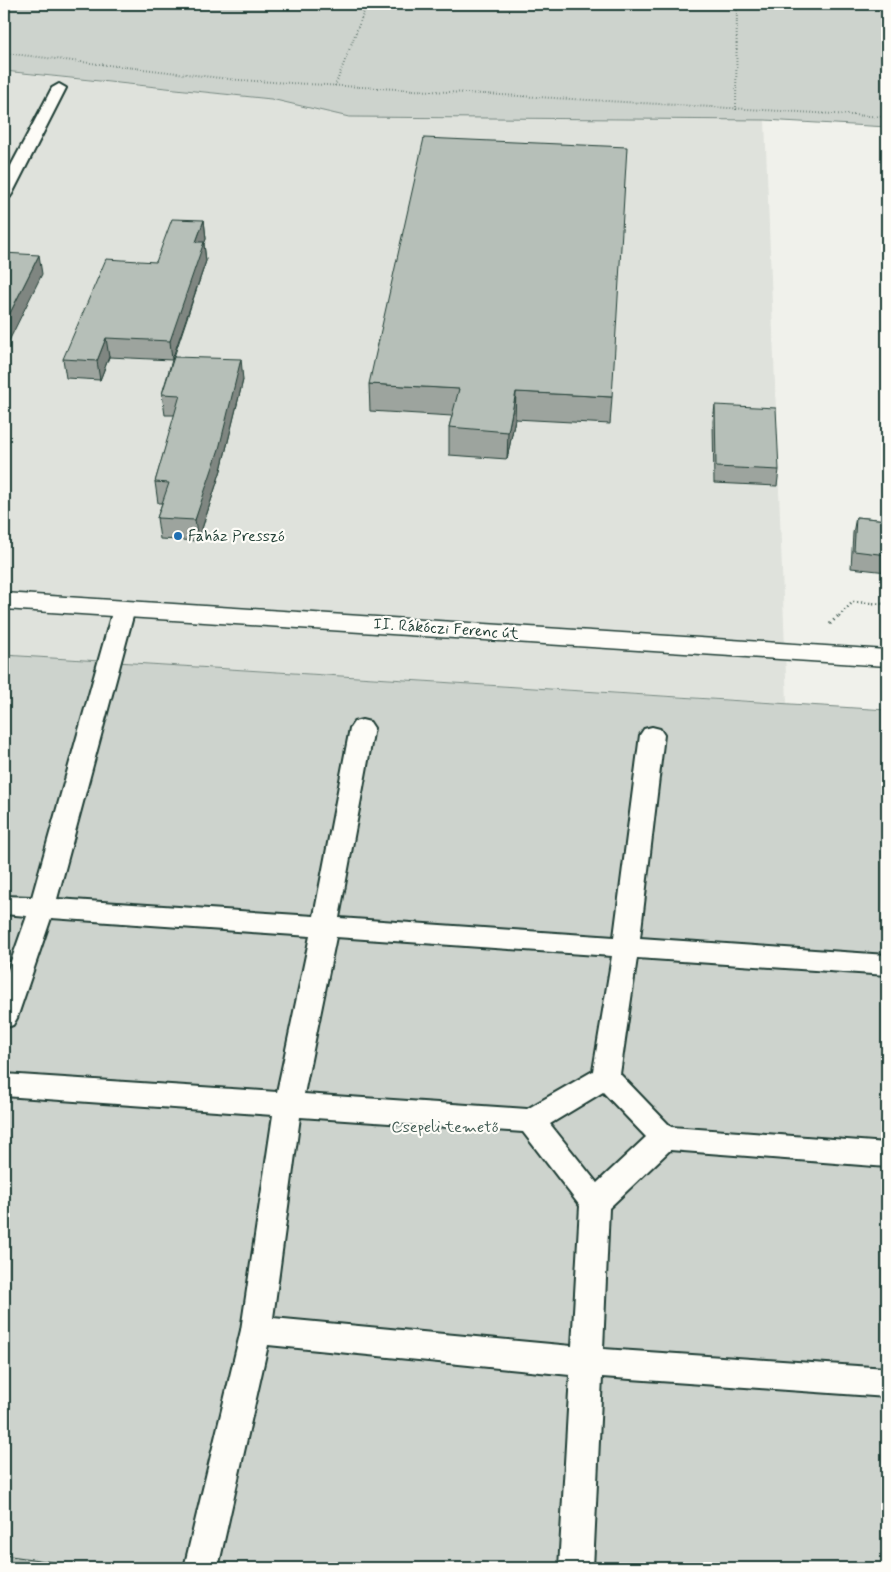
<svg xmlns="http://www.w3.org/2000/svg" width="891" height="1572" font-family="Mynerve,sans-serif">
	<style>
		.built { fill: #dfe2dc }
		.green { fill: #cdd3cd; stroke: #768880 }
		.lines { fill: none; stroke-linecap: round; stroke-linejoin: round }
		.lane-casing { stroke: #1f3d34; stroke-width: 4 }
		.secondary-casing { stroke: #1f3d34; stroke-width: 3 }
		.path-far2 { stroke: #1f3d34; stroke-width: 2; stroke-dasharray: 0.5 2.5; stroke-linecap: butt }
		.path-far1 { stroke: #1f3d34; stroke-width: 2.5; stroke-dasharray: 1 3; stroke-linecap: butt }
		.path { stroke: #1f3d34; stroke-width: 3; stroke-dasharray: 1 4; stroke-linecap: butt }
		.lane { fill: #fdfcf7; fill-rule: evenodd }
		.secondary { fill: #fdfcf7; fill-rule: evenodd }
		.wall { fill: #9da49e; stroke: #1f3d34 }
		.shaded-wall { fill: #7f8681; stroke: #1f3d34 }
		.building { fill: #b6bfb8; stroke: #1f3d34 }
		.poi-dot { fill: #1f6fb2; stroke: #fdfcf7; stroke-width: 2 }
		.labels { text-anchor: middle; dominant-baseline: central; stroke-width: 4.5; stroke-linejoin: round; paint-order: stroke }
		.poi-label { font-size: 16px; fill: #1f3d34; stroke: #fdfcf7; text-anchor: start }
		.street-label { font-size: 16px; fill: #1f3d34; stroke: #fdfcf7 }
		.park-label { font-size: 16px; fill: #425b53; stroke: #fdfcf7 }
	</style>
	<rect width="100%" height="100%" fill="#f0f1eb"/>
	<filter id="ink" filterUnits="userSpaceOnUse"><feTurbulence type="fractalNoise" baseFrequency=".02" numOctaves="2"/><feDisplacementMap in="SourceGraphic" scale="10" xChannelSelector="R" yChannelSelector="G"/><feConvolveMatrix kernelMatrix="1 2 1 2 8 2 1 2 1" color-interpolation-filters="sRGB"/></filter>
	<g filter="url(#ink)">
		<!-- built -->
		<path class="built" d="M 4,72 L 271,99 L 349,117 L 765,120 L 787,703 L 4,655 Z"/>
		<!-- green -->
		<path class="green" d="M 4,4 L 887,4 L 887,127 L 765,120 L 349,117 L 271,99 L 4,71 Z
			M 4,655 L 887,710 L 887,1568 L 4,1568 Z"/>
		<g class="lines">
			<defs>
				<path id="lane" d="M 59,84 L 66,88 L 12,194 L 10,197 L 4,199 L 4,179 L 52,88 Z
					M 124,602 L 132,604 L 135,609 L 57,899 L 314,916 L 350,728 L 354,722 L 362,720 L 370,722 L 374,728 L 339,918 L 614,937 L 640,735 L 644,729 L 652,727 L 660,729 L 664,735 L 640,938 L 887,955 L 887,975 L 637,958 L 620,1074 L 671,1127 L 887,1143 L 887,1167 L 670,1150 L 609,1208 L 603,1349 L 887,1368 L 887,1397 L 602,1377 L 593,1568 L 559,1568 L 570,1375 L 268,1345 L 218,1568 L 184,1568 L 241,1330 L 273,1115 L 4,1096 L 4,1074 L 277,1092 L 310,936 L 51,918 L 17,1018 L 13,1025 L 4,1028 L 4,981 L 27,916 L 4,914 L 4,896 L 32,897 L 113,609 L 116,604 ZM 336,937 L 612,956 L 593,1071 L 527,1109 L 304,1094 ZM 603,1092 L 646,1137 L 597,1183 L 550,1124 ZM 300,1117 L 523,1132 L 580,1206 L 572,1346 L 273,1318 Z"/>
				<path id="secondary" d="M 4,593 L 887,650 L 887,666 L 4,609 Z"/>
			</defs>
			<!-- lane casing -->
			<use href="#lane" class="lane-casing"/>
			<!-- secondary casing -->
			<use href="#secondary" class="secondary-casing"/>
			<!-- path-far2 -->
			<path class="path-far2" d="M 4,53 L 238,80 L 887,117
				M 335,86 L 367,4
				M 736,110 L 737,4"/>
			<!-- path-far1 -->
			<path class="path-far1" d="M 839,616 L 853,602 L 887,604"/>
			<!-- path -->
			<path class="path" d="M 830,624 L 840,614"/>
			<!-- lane -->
			<use href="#lane" class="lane"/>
			<!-- secondary -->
			<use href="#secondary" class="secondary"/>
		</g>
		<!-- wall -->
		<path class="wall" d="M 204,220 L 206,239 L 204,244 L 206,261 L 174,357 L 243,380 L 221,470 L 198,541 L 160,539 L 157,518 L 162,503 L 158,503 L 155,482 L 175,415 L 165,415 L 162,394 L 172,360 L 109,357 L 100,380 L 66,378 L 63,359 L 156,262 Z
			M 369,384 L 612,397 L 610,424 L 515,419 L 507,459 L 449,455 L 449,427 L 452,416 L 370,411 Z
			M 715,405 L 779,470 L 777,486 L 714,483 L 713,421 Z
			M 856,517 L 887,520 L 887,572 L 851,568 L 853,533 Z"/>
		<!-- shaded-wall -->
		<path class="shaded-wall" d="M 204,220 L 206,239 L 204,244 L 206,261 L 172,360 L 170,341 L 196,242 Z
			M 39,255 L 42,274 L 4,351 L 4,325 Z
			M 106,338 L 109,357 L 100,380 L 97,361 Z
			M 241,359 L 243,380 L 221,470 L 198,541 L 195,520 Z
			M 516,392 L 515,419 L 507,459 L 508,432 Z"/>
		<!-- building -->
		<path class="building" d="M 424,138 L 627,147 L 612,397 L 516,392 L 508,432 L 449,427 L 459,389 L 369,384 Z
			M 172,219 L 204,220 L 196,242 L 204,242 L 170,341 L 106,338 L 97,361 L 63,359 L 106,259 L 156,262 Z
			M 4,253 L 39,255 L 4,325 Z
			M 174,357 L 241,359 L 219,449 L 195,520 L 157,518 L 169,483 L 155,482 L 180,395 L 162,394 Z
			M 715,405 L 776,408 L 779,470 L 716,467 Z
			M 856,517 L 887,520 L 887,555 L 854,551 Z
			M 4,1555 L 94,1568 L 4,1568 Z"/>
	</g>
	<!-- markers -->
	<circle class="poi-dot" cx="178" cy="536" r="5"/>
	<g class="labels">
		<!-- poi labels -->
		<g class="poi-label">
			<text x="188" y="536">Faház Presszó</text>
		</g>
		<!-- street labels -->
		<g class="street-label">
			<text transform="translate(446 629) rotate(4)">II. Rákóczi Ferenc út</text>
		</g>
		<!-- park labels -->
		<g class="park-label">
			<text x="445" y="1127">Csepeli temető</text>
		</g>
	</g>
	<!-- margin -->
	<rect width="891" height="1572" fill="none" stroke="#fdfcf7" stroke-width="20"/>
	<rect x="10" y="10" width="871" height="1552" fill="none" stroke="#1f3d34" stroke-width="2" filter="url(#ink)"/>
</svg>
